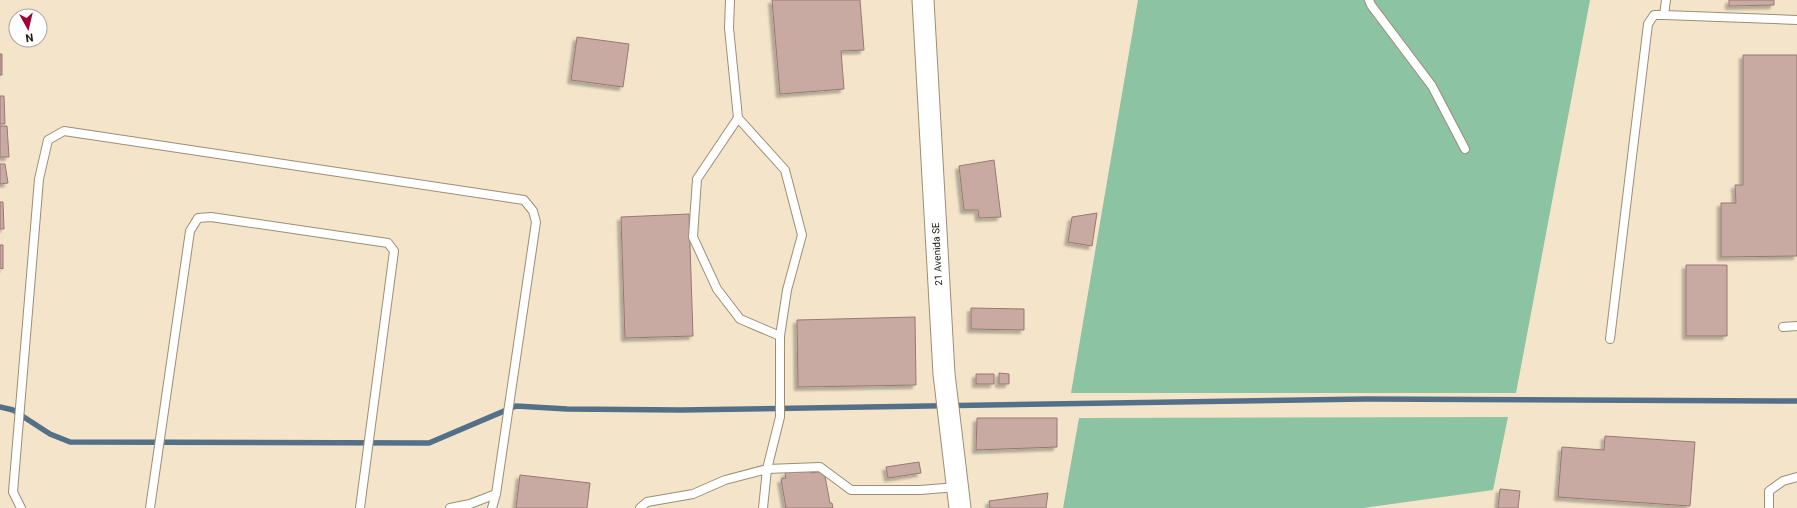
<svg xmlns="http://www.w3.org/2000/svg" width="1797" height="508" font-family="Roboto,sans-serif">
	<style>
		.green { fill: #8bc3a3 }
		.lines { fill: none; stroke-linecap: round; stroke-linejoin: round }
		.stream { stroke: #547089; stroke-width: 5.5 }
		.building { fill: #c9aaa2; stroke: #967971; filter: url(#shadow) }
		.service-casing { stroke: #9b8e75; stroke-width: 10 }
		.tertiary-casing { stroke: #9b8e75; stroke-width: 23 }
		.service { stroke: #fff; stroke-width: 8 }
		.tertiary { stroke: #fff; stroke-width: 21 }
		.labels { text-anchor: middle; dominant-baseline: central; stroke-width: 3; stroke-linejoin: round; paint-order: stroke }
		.street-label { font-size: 10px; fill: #201a11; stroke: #fff }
	</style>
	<defs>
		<filter id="shadow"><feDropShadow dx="-3.5" dy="3.5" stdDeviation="1" flood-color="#0004"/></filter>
	</defs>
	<rect width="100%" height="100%" fill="#f4e5ca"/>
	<!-- green -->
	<path class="green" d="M 1138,0 L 1590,0 L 1516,393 L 1071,393 Z
		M 1508,417 L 1493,490 L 1363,508 L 1063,508 L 1079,418 Z"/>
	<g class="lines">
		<!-- stream -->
		<path class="stream" d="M 0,407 L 13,410 L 50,434 L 70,442 L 429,443 L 516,406 L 567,409 L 681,410 L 1366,399 L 1797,401"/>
	</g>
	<!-- building -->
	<path class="building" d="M 772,0 L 860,0 L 864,50 L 841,51 L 844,89 L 780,94 Z
		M 1729,0 L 1774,0 L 1774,5 L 1729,6 Z
		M 577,37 L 629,44 L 623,87 L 571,80 Z
		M 0,54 L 2,54 L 2,75 L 0,75 Z
		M 1743,55 L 1797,55 L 1797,256 L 1721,257 L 1721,203 L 1736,203 L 1735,185 L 1743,185 Z
		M 0,96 L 4,96 L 5,124 L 0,124 Z
		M 0,126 L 7,126 L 9,157 L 0,157 Z
		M 994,160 L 1001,217 L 979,218 L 978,210 L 964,210 L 959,166 Z
		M 0,164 L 5,164 L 8,183 L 0,184 Z
		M 0,202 L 3,202 L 4,229 L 0,229 Z
		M 1097,213 L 1092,246 L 1068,242 L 1072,217 Z
		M 689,214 L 693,336 L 625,338 L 621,217 Z
		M 0,245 L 3,245 L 3,269 L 0,268 Z
		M 1686,265 L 1727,265 L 1727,336 L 1686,336 Z
		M 971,308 L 1024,309 L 1024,330 L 971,329 Z
		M 915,317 L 916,385 L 798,387 L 797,320 Z
		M 999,373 L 1009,374 L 1009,384 L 999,384 Z
		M 976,374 L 994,374 L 994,384 L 976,384 Z
		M 977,418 L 1057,418 L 1057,447 L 976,450 Z
		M 1605,436 L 1695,442 L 1690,506 L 1558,497 L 1562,447 L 1604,450 Z
		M 919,462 L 921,473 L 888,478 L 886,467 Z
		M 810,468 L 811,473 L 824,471 L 830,503 L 832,503 L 833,508 L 786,508 L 781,479 L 786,478 L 785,473 Z
		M 520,475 L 590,483 L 587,508 L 516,508 Z
		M 1500,489 L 1520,491 L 1518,508 L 1498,508 Z
		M 1048,493 L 1046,508 L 990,508 L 989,501 Z"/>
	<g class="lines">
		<defs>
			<path id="service" d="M 730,0 L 729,28 L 738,118 L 785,170 L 802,235 L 787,290 L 780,336 L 780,417 L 767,469 L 763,508
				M 1369,0 L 1371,5 L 1432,86 L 1465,149
				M 1664,15 L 1666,0
				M 738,118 L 697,179 L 693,237 L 717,289 L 740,319 L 780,336
				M 1783,327 L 1797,326
				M 1610,339 L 1648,24 L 1654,15 L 1664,15 L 1797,20
				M 21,508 L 13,492 L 39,179 L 48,140 L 64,131 L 524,200 L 533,211 L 536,222 L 496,494 L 492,508
				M 150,508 L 190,231 L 198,218 L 211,217 L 388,243 L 394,251 L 360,508
				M 450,508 L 470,504 L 496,494
				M 640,508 L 647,502 L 693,494 L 725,480 L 767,469 L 820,467 L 851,490 L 920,490 L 957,487
				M 1769,508 L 1769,491 L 1783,481 L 1797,477"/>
			<path id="tertiary" d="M 923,0 L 944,374 L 960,508"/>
		</defs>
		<!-- service casing -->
		<use href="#service" class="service-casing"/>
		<!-- tertiary casing -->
		<use href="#tertiary" class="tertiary-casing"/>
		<!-- service -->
		<use href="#service" class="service"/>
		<!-- tertiary -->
		<use href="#tertiary" class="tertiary"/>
	</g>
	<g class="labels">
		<!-- street labels -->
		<g class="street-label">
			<text transform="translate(937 254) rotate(-93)">21 Avenida SE</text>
		</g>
	</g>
	<!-- north arrow -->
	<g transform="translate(28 28) rotate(172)"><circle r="19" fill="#ffffff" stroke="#a6a3a0"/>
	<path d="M0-3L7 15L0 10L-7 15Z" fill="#a10034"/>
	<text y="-6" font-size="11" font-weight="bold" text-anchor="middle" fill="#201a11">N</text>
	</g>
</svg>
